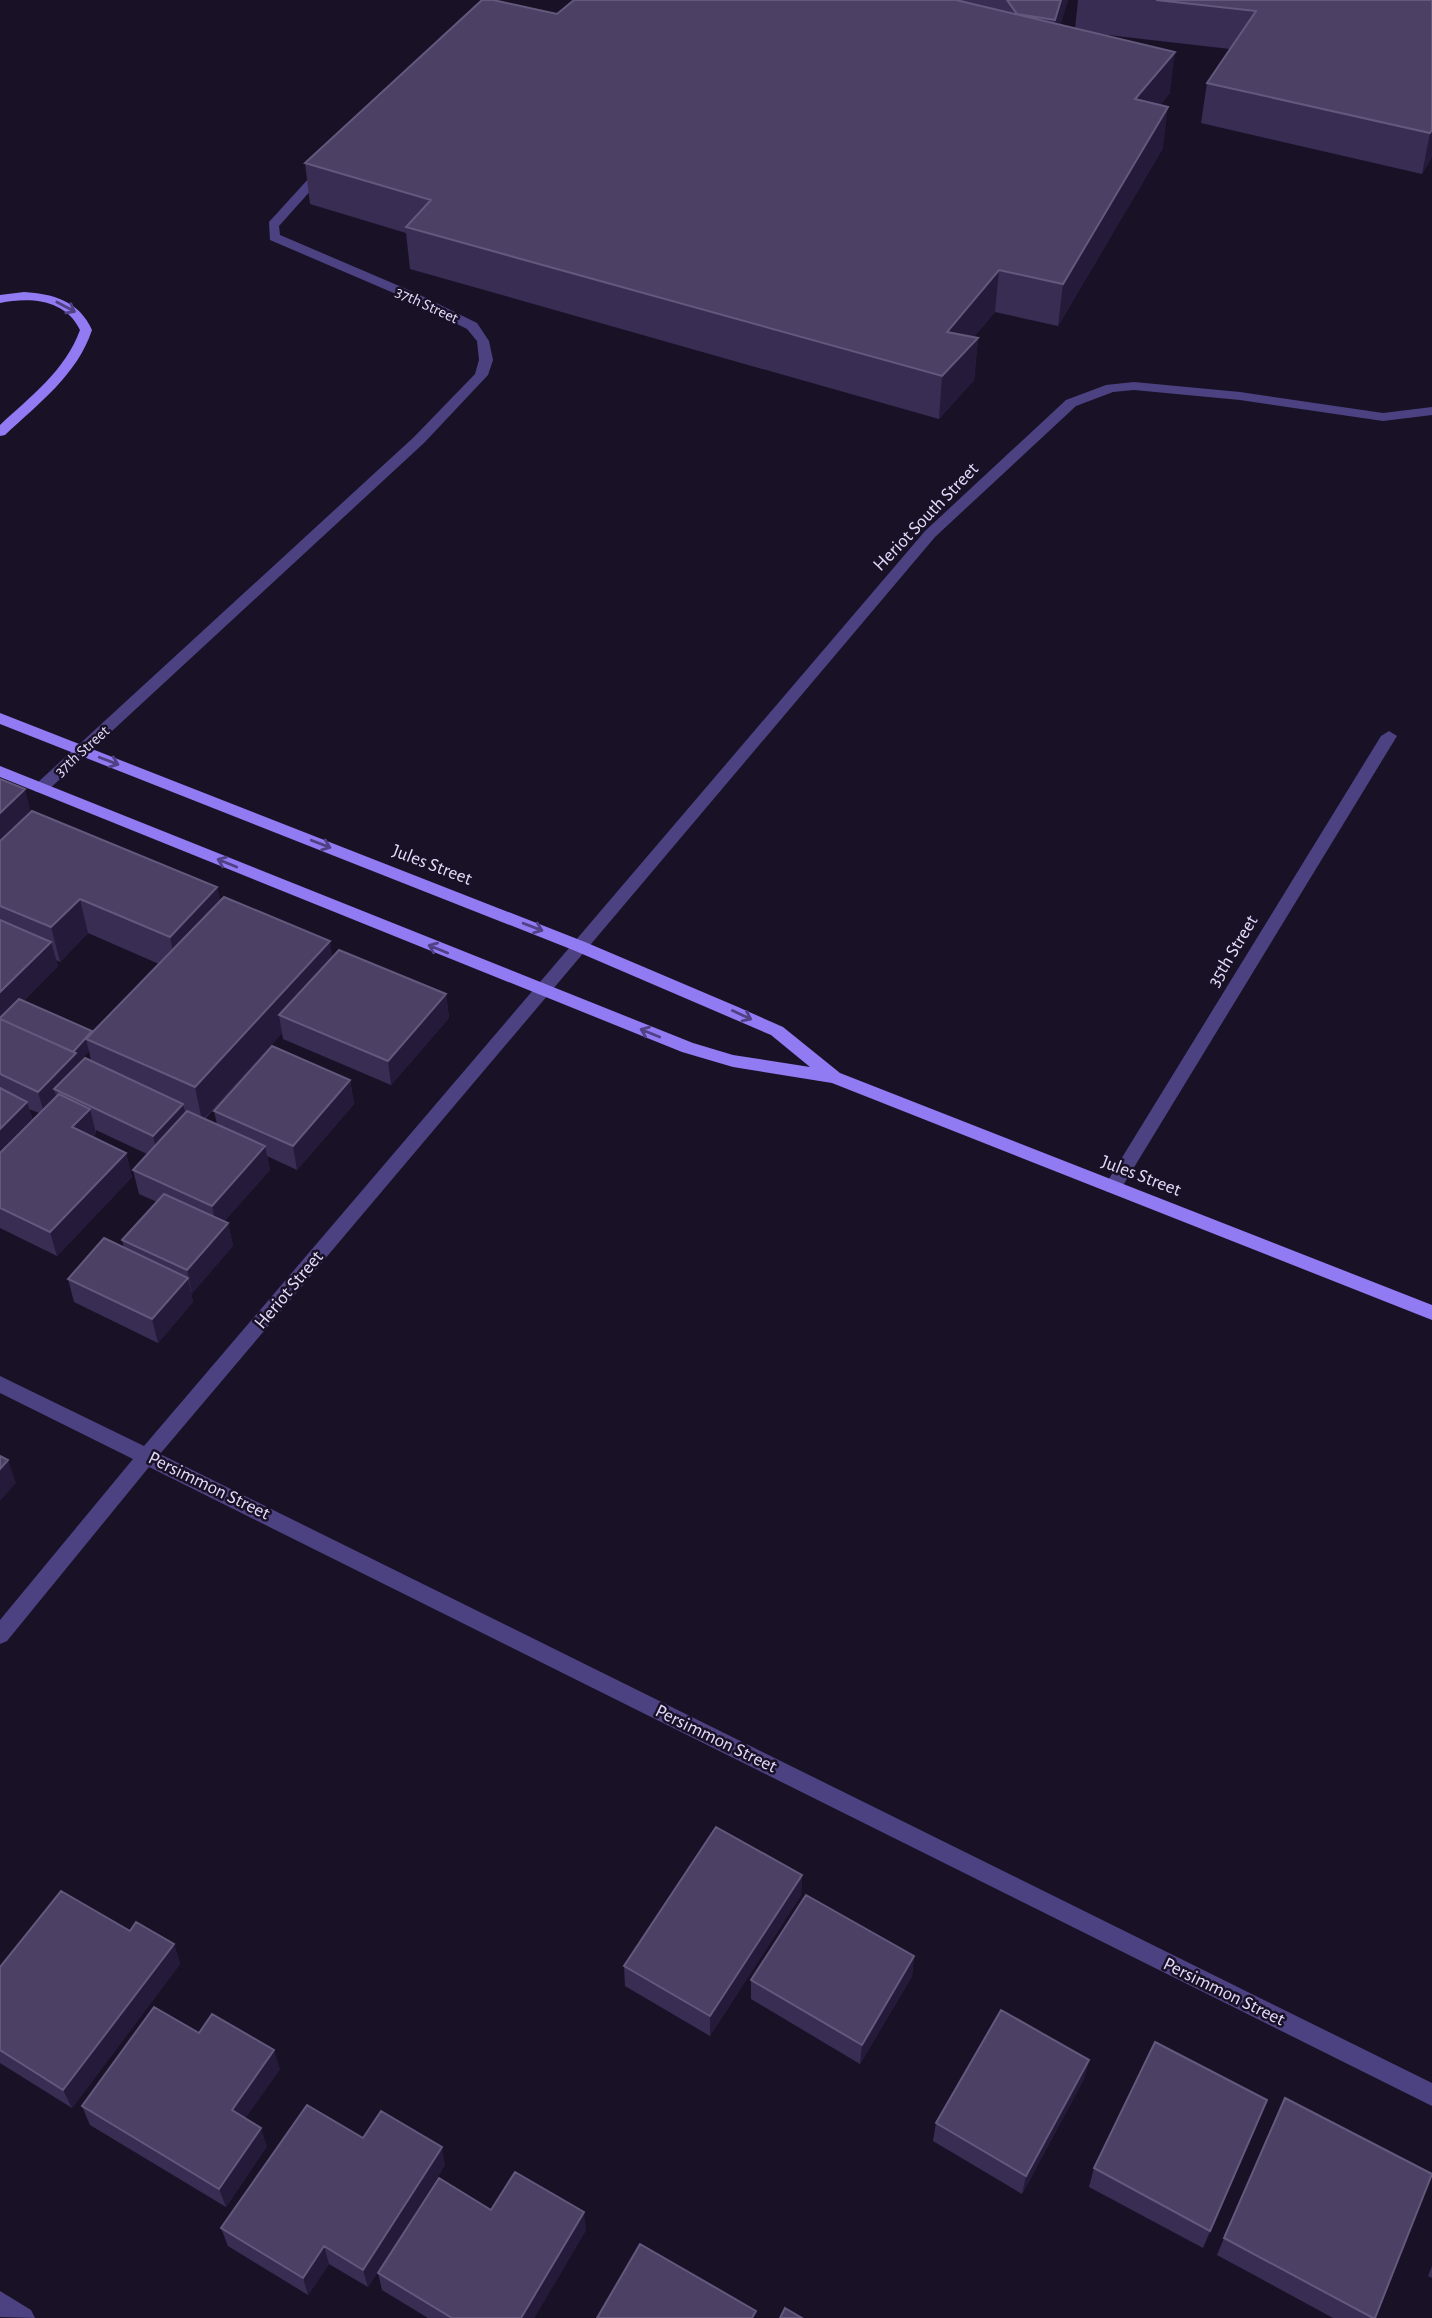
<svg xmlns="http://www.w3.org/2000/svg" width="1432" height="2318" font-family="'Alegreya Sans',sans-serif">
	<style>
		.lines { fill: none; stroke-linecap: round; stroke-linejoin: round }
		.service { fill: #4d4281; fill-rule: evenodd }
		.minor { fill: #4d4281; fill-rule: evenodd }
		.secondary { fill: #907bf3; fill-rule: evenodd }
		.wall { fill: #3a2d53; fill-rule: evenodd }
		.shaded-wall { fill: #251a3a }
		.building { fill: #4c4065; stroke: #64587d; stroke-width: 2 }
		.oneway { stroke: #4f4183 }
		.labels { text-anchor: middle; dominant-baseline: central; stroke-width: 5; stroke-linejoin: round; paint-order: stroke }
		.far-street-label { font-size: 16px; fill: #e4dbfc; stroke: #191227 }
		.street-label { font-size: 19px; fill: #e4dbfc; stroke: #191227 }
	</style>
	<rect width="100%" height="100%" fill="#191227"/>
	<g class="lines">
		<!-- service -->
		<path class="service" d="M 324,165 L 330,169 L 279,226 L 280,235 L 418,294 L 477,323 L 489,341 L 493,360 L 488,375 L 424,443 L 46,792 L 36,792 L 33,788 L 36,784 L 414,437 L 475,374 L 479,360 L 477,341 L 467,329 L 410,300 L 270,240 L 269,222 L 320,166 Z"/>
		<!-- minor -->
		<path class="minor" d="M 1134,382 L 1240,392 L 1383,413 L 1432,407 L 1432,415 L 1383,421 L 1240,400 L 1134,390 L 1113,392 L 1076,406 L 935,537 L 160,1454 L 1432,2083 L 1432,2106 L 149,1467 L 7,1641 L 0,1644 L 0,1620 L 133,1459 L 0,1393 L 0,1376 L 144,1446 L 925,531 L 1066,400 L 1106,385 Z
			M 1389,731 L 1397,736 L 1119,1192 L 1107,1192 L 1104,1187 L 1107,1182 L 1381,736 Z
			M 0,2291 L 31,2310 L 35,2318 L 0,2317 Z"/>
		<!-- secondary -->
		<path class="secondary" d="M 24,292 C 54,294 79,301 92,330 C 77,375 39,403 5,435 L 0,436 L 0,425 C 31,396 65,371 80,330 C 65,299 30,297 0,303 L 0,295 Z
			M 0,713 L 585,942 L 738,1007 L 783,1027 L 840,1073 L 1432,1305 L 1432,1320 L 832,1083 L 733,1067 L 682,1052 L 0,777 L 0,766 L 693,1043 L 733,1055 L 810,1067 L 771,1035 L 573,950 L 0,724 Z"/>
	</g>
	<!-- wall -->
	<path class="wall" d="M 574,0 L 1068,0 L 1060,25 L 1075,29 L 1078,0 L 1432,0 L 1432,157 L 1422,174 L 1201,123 L 1207,83 L 1230,49 L 1099,34 L 1170,93 L 1160,105 L 1163,148 L 1058,326 L 995,312 L 974,337 L 978,338 L 974,380 L 939,419 L 410,269 L 406,233 L 310,204 L 305,163 L 557,14 Z
		M 0,779 L 31,812 L 217,887 L 220,901 L 332,957 L 446,994 L 449,1018 L 391,1085 L 283,1039 L 282,1033 L 205,1119 L 217,1124 L 214,1111 L 350,1080 L 354,1104 L 297,1170 L 267,1156 L 270,1170 L 224,1221 L 228,1223 L 233,1246 L 191,1293 L 193,1302 L 158,1343 L 74,1302 L 68,1279 L 124,1248 L 122,1240 L 157,1202 L 139,1194 L 133,1170 L 147,1154 L 96,1130 L 96,1133 L 93,1137 L 126,1153 L 132,1177 L 57,1256 L 0,1228 ZM 88,933 L 159,964 L 92,1031 L 23,1001 L 58,966 L 56,960 L 60,962 ZM 89,1051 L 91,1061 L 79,1064 L 78,1062 ZM 29,1109 L 39,1113 L 33,1120 Z
		M 802,1875 L 801,1895 L 710,2036 L 625,1986 L 624,1966 Z
		M 130,1931 L 174,1944 L 180,1964 L 72,2108 L 0,2063 L 0,1967 Z
		M 914,1956 L 912,1976 L 860,2064 L 751,1999 L 751,1980 Z
		M 199,2033 L 280,2069 L 245,2118 L 267,2146 L 226,2207 L 90,2125 L 82,2106 Z
		M 1089,2060 L 1084,2079 L 1022,2194 L 933,2141 L 936,2123 Z
		M 1260,2118 L 1203,2248 L 1089,2187 L 1094,2168 Z
		M 363,2138 L 445,2165 L 368,2287 L 329,2264 L 308,2295 L 228,2246 L 221,2228 Z
		M 491,2210 L 586,2230 L 534,2318 L 428,2318 L 382,2290 L 378,2273 Z
		M 1224,2238 L 1375,2318 L 1333,2318 L 1217,2255 Z
		M 1432,2266 L 1432,2278 L 1428,2276 Z"/>
	<!-- shaded-wall -->
	<path class="shaded-wall" d="M 1061,0 L 1068,0 L 1052,52 L 1055,20 Z
		M 1175,52 L 1170,93 L 1130,140 L 1135,99 Z
		M 1168,107 L 1163,148 L 1058,326 L 1063,284 Z
		M 1432,130 L 1432,157 L 1422,174 L 1430,133 Z
		M 999,270 L 995,312 L 945,372 L 978,338 L 974,380 L 939,419 L 942,376 L 947,332 Z
		M 25,789 L 34,824 L 0,856 L 0,813 Z
		M 217,887 L 224,922 L 177,971 L 170,937 Z
		M 80,899 L 88,933 L 60,962 L 51,927 Z
		M 330,941 L 335,975 L 279,1015 L 282,1033 L 202,1121 L 195,1087 Z
		M 51,942 L 58,966 L 1,1022 L 0,1022 L 0,992 Z
		M 446,994 L 449,1018 L 391,1085 L 388,1061 Z
		M 86,1039 L 89,1051 L 78,1062 L 82,1077 L 54,1089 L 58,1102 L 45,1116 L 38,1092 L 71,1053 Z
		M 350,1080 L 354,1104 L 297,1170 L 293,1146 Z
		M 27,1102 L 34,1125 L 0,1160 L 0,1129 Z
		M 183,1104 L 189,1128 L 158,1160 L 153,1136 Z
		M 90,1109 L 96,1133 L 79,1151 L 72,1127 Z
		M 265,1146 L 270,1170 L 217,1230 L 212,1206 Z
		M 126,1153 L 132,1177 L 57,1256 L 50,1232 Z
		M 228,1223 L 233,1246 L 192,1294 L 187,1270 Z
		M 188,1278 L 193,1302 L 158,1343 L 152,1319 Z
		M 8,1460 L 16,1483 L 0,1501 L 0,1469 Z
		M 802,1875 L 801,1895 L 710,2036 L 710,2016 Z
		M 174,1944 L 180,1964 L 72,2108 L 63,2090 Z
		M 914,1956 L 912,1976 L 860,2064 L 862,2045 Z
		M 274,2050 L 280,2069 L 238,2129 L 232,2110 Z
		M 1089,2060 L 1084,2079 L 1022,2194 L 1026,2176 Z
		M 1267,2100 L 1260,2118 L 1203,2248 L 1210,2231 Z
		M 261,2128 L 267,2146 L 226,2207 L 219,2189 Z
		M 442,2147 L 445,2165 L 368,2287 L 363,2270 Z
		M 584,2212 L 586,2230 L 534,2318 L 521,2318 Z
		M 324,2246 L 329,2264 L 308,2295 L 303,2278 Z"/>
	<!-- building -->
	<path class="building" d="M 482,0 L 493,0 L 557,14 L 574,0 L 956,0 L 1175,52 L 1135,99 L 1168,107 L 1063,284 L 999,270 L 947,332 L 978,338 L 942,376 L 406,227 L 431,200 L 305,163 Z
		M 1007,0 L 1061,0 L 1055,20 L 1017,14 Z
		M 1156,0 L 1432,0 L 1432,130 L 1430,133 L 1207,83 L 1256,11 Z
		M 0,779 L 25,789 L 0,813 Z
		M 32,811 L 217,887 L 170,937 L 80,899 L 51,927 L 0,906 L 0,841 Z
		M 224,897 L 330,941 L 195,1087 L 86,1039 Z
		M 0,920 L 51,942 L 0,992 Z
		M 339,950 L 446,994 L 388,1061 L 279,1015 Z
		M 19,999 L 92,1031 L 73,1052 L 0,1019 L 0,1018 Z
		M 0,1019 L 76,1053 L 38,1092 L 0,1074 Z
		M 272,1046 L 350,1080 L 293,1146 L 214,1111 Z
		M 85,1058 L 183,1104 L 153,1136 L 54,1089 Z
		M 0,1088 L 27,1102 L 0,1129 Z
		M 59,1094 L 90,1109 L 72,1127 L 126,1153 L 50,1232 L 0,1208 L 0,1153 Z
		M 187,1111 L 265,1146 L 212,1206 L 133,1170 Z
		M 164,1194 L 228,1223 L 187,1270 L 122,1240 Z
		M 104,1238 L 188,1278 L 152,1319 L 68,1279 Z
		M 0,1456 L 8,1460 L 0,1469 Z
		M 716,1827 L 802,1875 L 710,2016 L 624,1966 Z
		M 61,1891 L 130,1931 L 136,1922 L 174,1944 L 63,2090 L 0,2050 L 0,1967 Z
		M 806,1895 L 914,1956 L 862,2045 L 751,1980 Z
		M 154,2007 L 199,2033 L 212,2014 L 274,2050 L 232,2110 L 261,2128 L 219,2189 L 82,2106 Z
		M 1001,2010 L 1089,2060 L 1026,2176 L 936,2123 Z
		M 1155,2042 L 1267,2100 L 1210,2231 L 1094,2168 Z
		M 1285,2098 L 1432,2174 L 1375,2318 L 1373,2318 L 1224,2238 Z
		M 307,2105 L 363,2138 L 381,2111 L 442,2147 L 363,2270 L 324,2246 L 303,2278 L 221,2228 Z
		M 515,2172 L 584,2212 L 521,2318 L 452,2318 L 378,2273 L 439,2178 L 491,2210 Z
		M 640,2244 L 756,2311 L 752,2318 L 597,2318 Z
		M 785,2308 L 802,2318 L 780,2318 Z"/>
	<!-- one-way arrows -->
	<defs><path id="oneway-shaft" d="M-6 0H5M1.5-3L5.5 0L1.5 3" fill="none" stroke-width="1.6" stroke-linecap="round" stroke-linejoin="round" transform="scale(1.75)"/></defs>
	<g class="oneway">
		<use href="#oneway-shaft" transform="translate(66 307) rotate(28)"/>
		<use href="#oneway-shaft" transform="translate(109 761) rotate(21)"/>
		<use href="#oneway-shaft" transform="translate(321 844) rotate(21)"/>
		<use href="#oneway-shaft" transform="translate(227 863) rotate(-158)"/>
		<use href="#oneway-shaft" transform="translate(533 927) rotate(21)"/>
		<use href="#oneway-shaft" transform="translate(438 949) rotate(-158)"/>
		<use href="#oneway-shaft" transform="translate(742 1015) rotate(25)"/>
		<use href="#oneway-shaft" transform="translate(650 1033) rotate(-158)"/>
	</g>
	<g class="labels">
		<!-- far-street labels -->
		<g class="far-street-label">
			<text transform="translate(427 305) rotate(25)">37th Street</text>
			<text transform="translate(82 751) rotate(-42)">37th Street</text>
		</g>
		<!-- street labels -->
		<g class="street-label">
			<text transform="translate(926 517) rotate(-46)">Heriot South Street</text>
			<text transform="translate(432 865) rotate(21)">Jules Street</text>
			<text transform="translate(1233 951) rotate(-59)">35th Street</text>
			<text transform="translate(1141 1176) rotate(21)">Jules Street</text>
			<text transform="translate(289 1290) rotate(-50)">Heriot Street</text>
			<text transform="translate(209 1486) rotate(26)">Persimmon Street</text>
			<text transform="translate(716 1739) rotate(26)">Persimmon Street</text>
			<text transform="translate(1224 1992) rotate(26)">Persimmon Street</text>
		</g>
	</g>
</svg>
